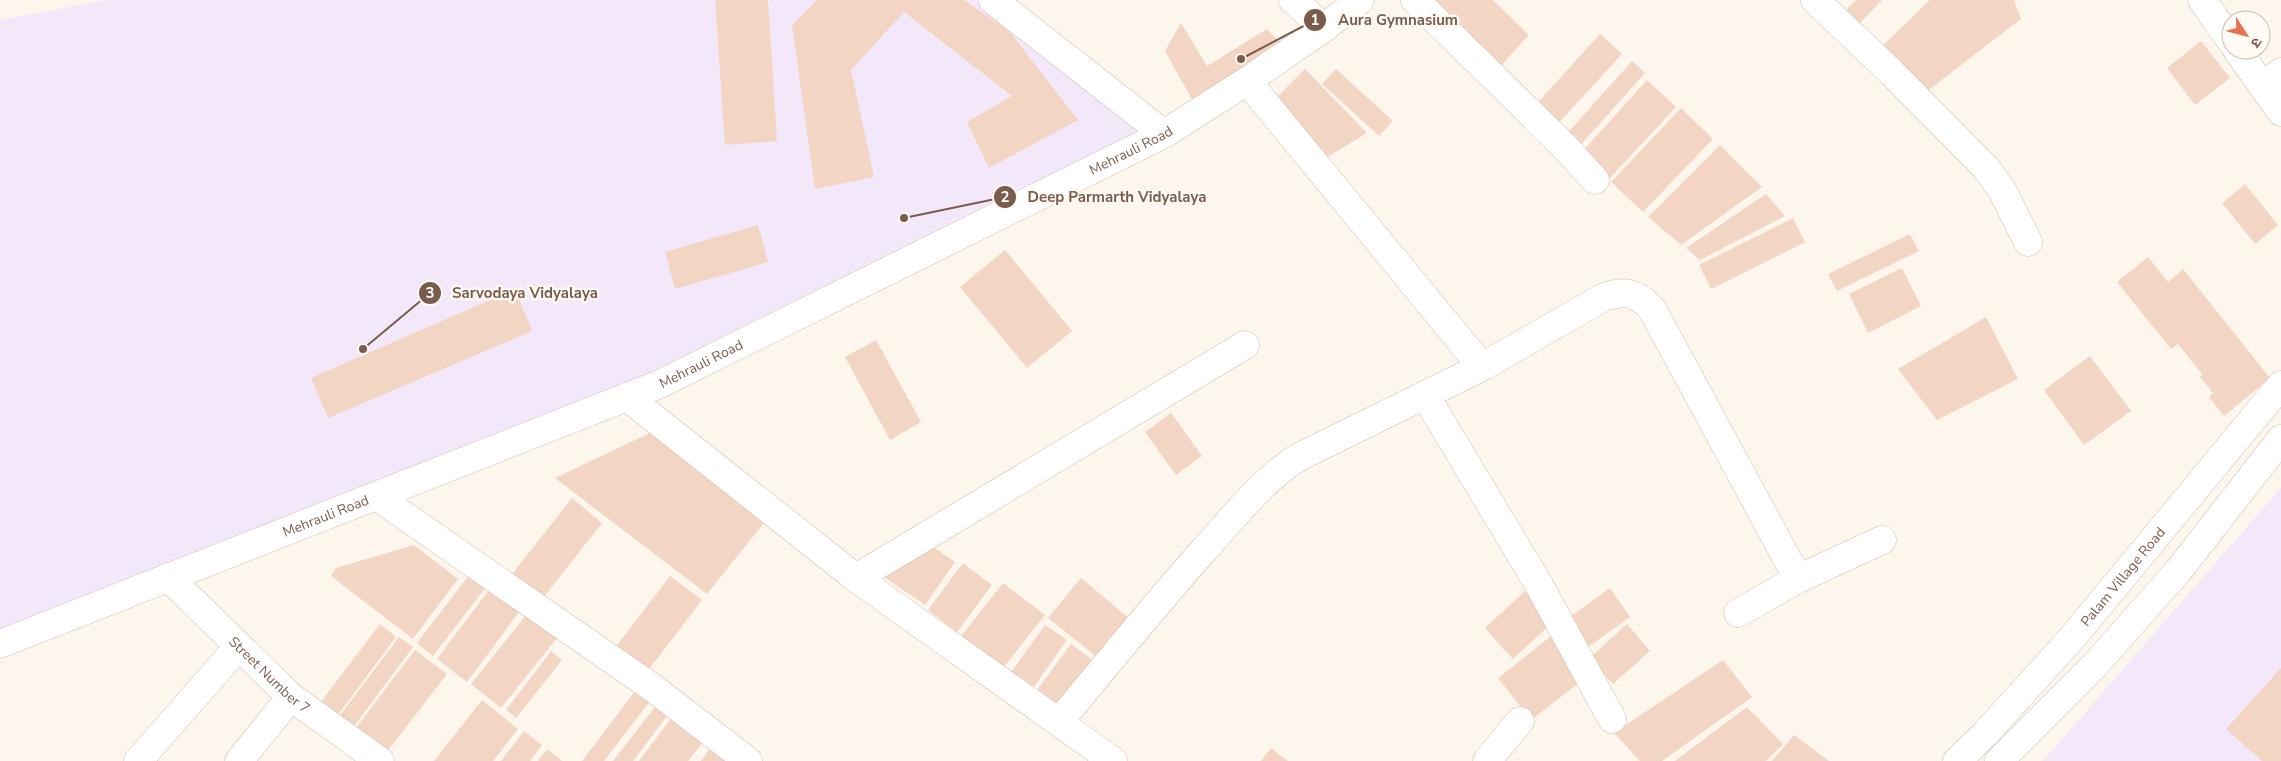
<svg xmlns="http://www.w3.org/2000/svg" width="2281" height="761" font-family="'Nunito Sans','Noto Sans Devanagari',sans-serif">
	<style>
		.education { fill: #f3e8fa }
		.building { fill: #f3d5c3 }
		.lines { fill: none; stroke-linecap: round; stroke-linejoin: round }
		.minor-casing { stroke: #d1beb0; stroke-width: 29 }
		.minor { stroke: #fff; stroke-width: 28 }
		.labels { text-anchor: middle; dominant-baseline: central; stroke-width: 5; stroke-linejoin: round; paint-order: stroke }
		.street-label { font-size: 14px; fill: #7a5c4d; stroke: #fffaf3 }
		.leader { fill: none; stroke: #7a5c4d; stroke-width: 2 }
		.callout-dot { fill: #7a5c4d; stroke: #fffaf3; stroke-width: 2 }
		.mark-label { font-size: 15px; text-anchor: middle; font-weight: bold; fill: #fff }
		.callout-label { font-size: 15px; text-anchor: middle; font-weight: bold; fill: #7a5c4d; stroke: #fffaf3; stroke-width: 5; stroke-linejoin: round; paint-order: stroke }
	</style>
	<rect width="100%" height="100%" fill="#fdf6ec"/>
	<!-- education -->
	<path class="education" d="M 106,0 L 976,0 L 1164,134 L 825,302 L 0,644 L 0,20 Z
		M 2281,488 L 2281,761 L 2043,761 Z"/>
	<!-- building -->
	<path class="building" d="M 715,0 L 768,0 L 777,141 L 725,145 Z
		M 817,0 L 964,0 L 1009,31 L 1078,120 L 989,168 L 967,122 L 1012,96 L 904,12 L 851,70 L 874,177 L 815,189 L 792,25 Z
		M 1423,0 L 1493,0 L 1529,35 L 1497,70 Z
		M 1856,0 L 1882,0 L 1856,27 L 1842,14 Z
		M 1930,0 L 2014,0 L 2021,19 L 1922,95 L 1878,50 Z
		M 1181,23 L 1207,66 L 1267,29 L 1283,46 L 1194,103 L 1165,51 Z
		M 1600,34 L 1622,54 L 1553,129 L 1531,110 Z
		M 2201,41 L 2230,78 L 2195,105 L 2167,68 Z
		M 1632,61 L 1645,73 L 1577,149 L 1564,137 Z
		M 1305,69 L 1367,133 L 1327,157 L 1275,99 Z
		M 1336,69 L 1393,121 L 1379,136 L 1322,84 Z
		M 1647,80 L 1676,107 L 1609,179 L 1581,153 Z
		M 1681,108 L 1713,139 L 1643,212 L 1611,182 Z
		M 1720,145 L 1762,187 L 1681,245 L 1648,217 Z
		M 2245,184 L 2278,225 L 2255,244 L 2222,203 Z
		M 1766,194 L 1785,216 L 1700,260 L 1686,248 Z
		M 1793,218 L 1805,242 L 1711,289 L 1699,265 Z
		M 758,225 L 768,262 L 675,289 L 665,252 Z
		M 1910,234 L 1919,251 L 1837,291 L 1828,274 Z
		M 1005,250 L 1072,331 L 1027,368 L 960,287 Z
		M 2148,257 L 2168,282 L 2183,269 L 2270,378 L 2224,416 L 2209,397 L 2213,393 L 2200,377 L 2202,374 L 2178,344 L 2171,349 L 2117,282 Z
		M 1902,268 L 1921,306 L 1868,333 L 1849,294 Z
		M 515,289 L 532,331 L 328,418 L 311,378 Z
		M 1986,317 L 2018,379 L 1937,420 L 1898,369 Z
		M 876,340 L 921,422 L 890,440 L 845,357 Z
		M 2090,356 L 2131,411 L 2084,445 L 2044,390 Z
		M 1171,413 L 1202,456 L 1176,475 L 1145,432 Z
		M 656,430 L 767,519 L 707,594 L 555,478 Z
		M 572,498 L 602,523 L 543,598 L 513,573 Z
		M 929,544 L 955,562 L 925,605 L 875,571 Z
		M 414,545 L 458,579 L 413,639 L 331,576 L 336,568 Z
		M 963,563 L 992,585 L 957,632 L 928,610 Z
		M 476,566 L 492,579 L 433,656 L 417,643 Z
		M 670,576 L 702,600 L 647,672 L 615,648 Z
		M 1081,578 L 1130,619 L 1098,658 L 1048,618 Z
		M 495,582 L 525,604 L 467,682 L 437,659 Z
		M 1003,583 L 1045,615 L 1000,672 L 959,639 Z
		M 1610,588 L 1630,617 L 1588,647 L 1568,618 Z
		M 1525,591 L 1553,622 L 1513,659 L 1485,628 Z
		M 531,609 L 561,633 L 501,708 L 471,684 Z
		M 380,624 L 396,637 L 334,720 L 317,707 Z
		M 1627,624 L 1650,651 L 1613,684 L 1590,658 Z
		M 1045,625 L 1067,640 L 1028,695 L 1006,679 Z
		M 1555,633 L 1588,676 L 1531,720 L 1498,678 Z
		M 399,637 L 413,647 L 349,733 L 335,722 Z
		M 1071,644 L 1094,661 L 1056,714 L 1032,697 Z
		M 415,650 L 447,674 L 383,757 L 352,733 Z
		M 551,651 L 562,660 L 516,718 L 506,710 Z
		M 1723,660 L 1752,697 L 1662,761 L 1640,761 L 1614,733 Z
		M 2281,668 L 2281,761 L 2262,761 L 2226,729 Z
		M 636,690 L 650,701 L 604,761 L 582,761 Z
		M 482,700 L 518,729 L 493,761 L 434,761 Z
		M 658,703 L 670,712 L 633,761 L 613,761 Z
		M 1747,707 L 1783,744 L 1766,761 L 1675,761 Z
		M 673,716 L 705,740 L 688,761 L 639,761 Z
		M 524,731 L 542,745 L 530,761 L 501,761 Z
		M 1794,735 L 1829,761 L 1772,761 Z
		M 710,748 L 727,761 L 701,761 Z
		M 1271,748 L 1288,761 L 1261,761 Z
		M 547,749 L 562,761 L 538,761 Z"/>
	<g class="lines">
		<defs>
			<g id="minor">
				<path d="M 993,0 L 1164,134"/>
				<path d="M 1293,0 L 1324,28"/>
				<path d="M 1415,0 L 1564,146 L 1595,180"/>
				<path d="M 1815,0 L 1890,71 L 1986,168 L 2002,190 L 2028,242"/>
				<path d="M 2202,0 L 2231,41"/>
				<path d="M 2237,50 L 2281,112"/>
				<path d="M 1247,81 L 1482,367"/>
				<path d="M 2263,86 L 2281,72"/>
				<path d="M 1425,395 L 1539,585 L 1612,719"/>
				<path d="M 627,397 L 856,578 L 1113,761"/>
				<path d="M 376,496 L 653,688 L 748,761"/>
				<path id="s1" d="M 168,577 L 291,697 L 380,761"/>
				<path d="M 856,578 L 1245,345"/>
				<path d="M 1738,613 L 1798,579 L 1882,540"/>
				<path id="s2" d="M 0,644 L 660,384 L 1164,134 L 1247,81 L 1324,28 L 1360,0"/>
				<path d="M 1059,722 C 1107,664 1154,606 1204,550 C 1234,517 1261,481 1299,457 L 1482,367 L 1604,297 C 1626,290 1636,292 1652,309 L 1798,579"/>
				<path d="M 138,761 L 239,646"/>
				<path d="M 239,761 L 291,697"/>
				<path d="M 1487,761 L 1520,721"/>
				<path id="s3" d="M 1957,761 L 1985,734 L 2072,638 L 2281,385"/>
				<path d="M 1999,761 L 2094,666 L 2179,570 L 2281,439"/>
			</g>
		</defs>
		<!-- minor casing -->
		<use href="#minor" class="minor-casing"/>
		<!-- minor -->
		<use href="#minor" class="minor"/>
	</g>
	<g class="labels">
		<!-- street labels -->
		<g class="street-label">
			<text stroke="none"><textPath href="#s2" startOffset="1235">Mehrauli Road</textPath></text>
			<text stroke="none"><textPath href="#s2" startOffset="755">Mehrauli Road</textPath></text>
			<text stroke="none"><textPath href="#s2" startOffset="350">Mehrauli Road</textPath></text>
			<text stroke="none"><textPath href="#s3" startOffset="248">Palam Village Road</textPath></text>
			<text stroke="none"><textPath href="#s1" startOffset="141">Street Number 7</textPath></text>
		</g>
	</g>
	<!-- callouts -->
	<path class="leader" d="M1241 59L1315 20M904 218L1005 197M363 349L430 293"/>
	<g class="callout-dot">
		<circle cx="1241" cy="59" r="5"/>
		<circle cx="904" cy="218" r="5"/>
		<circle cx="363" cy="349" r="5"/>
		<circle cx="1315" cy="20" r="12"/>
		<circle cx="1005" cy="197" r="12"/>
		<circle cx="430" cy="293" r="12"/>
	</g>
	<g class="mark-label">
		<text x="1315" y="25">1</text>
		<text x="1005" y="202">2</text>
		<text x="430" y="298">3</text>
	</g>
	<g class="callout-label">
		<text x="1398" y="25">Aura Gymnasium</text>
		<text x="1117" y="202">Deep Parmarth Vidyalaya</text>
		<text x="525" y="298">Sarvodaya Vidyalaya</text>
	</g>
	<!-- north arrow -->
	<g transform="translate(2246 35) rotate(126)"><circle r="24" fill="#fffaf3" stroke="#cabbb1"/>
	<path d="M0-4L9 19L0 12L-9 19Z" fill="#e76f51"/>
	<text y="-8" font-size="14" font-weight="bold" text-anchor="middle" fill="#7a5c4d">उ</text>
	</g>
</svg>
